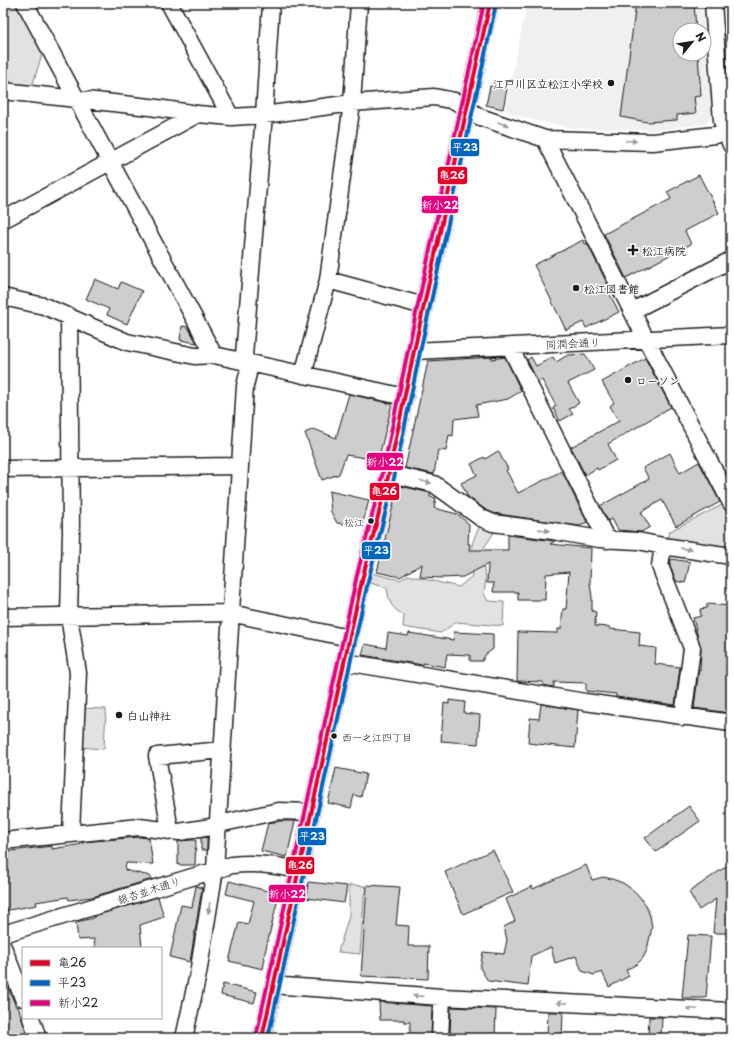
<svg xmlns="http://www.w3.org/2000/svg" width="734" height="1041" font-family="'Playpen Sans','Klee One',sans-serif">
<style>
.built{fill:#f0f0f0;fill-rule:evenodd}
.green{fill:#e2e2e2;stroke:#7f7f7f}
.building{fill:#cecece;stroke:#1c1c1c}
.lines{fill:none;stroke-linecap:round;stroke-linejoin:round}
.minor-casing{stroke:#1c1c1c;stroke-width:19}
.minor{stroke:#fff;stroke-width:16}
.bus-1-casing{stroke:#fff;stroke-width:7}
.bus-2-casing{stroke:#fff;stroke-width:7}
.bus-3-casing{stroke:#fff;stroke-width:7}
.bus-1{stroke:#e4002b;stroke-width:4}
.bus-2{stroke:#0065bd;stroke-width:4}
.bus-3{stroke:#e5007d;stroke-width:4}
.oneway{fill:#999}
.poi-dot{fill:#1c1c1c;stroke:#fff;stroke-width:1.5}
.labels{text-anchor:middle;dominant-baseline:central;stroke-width:3;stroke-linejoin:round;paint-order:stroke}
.bus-label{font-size:10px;fill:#1c1c1c;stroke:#fff;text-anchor:end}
.poi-label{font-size:11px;font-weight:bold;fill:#1c1c1c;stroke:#fff;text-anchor:start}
.street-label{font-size:11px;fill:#1c1c1c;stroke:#fff}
.line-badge{stroke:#fff;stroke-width:1.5}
.badge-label{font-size:11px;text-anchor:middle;font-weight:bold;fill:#fff}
</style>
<rect width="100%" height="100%" fill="#fff"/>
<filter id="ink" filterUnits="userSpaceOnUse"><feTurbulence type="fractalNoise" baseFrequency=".025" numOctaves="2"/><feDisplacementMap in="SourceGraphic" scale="8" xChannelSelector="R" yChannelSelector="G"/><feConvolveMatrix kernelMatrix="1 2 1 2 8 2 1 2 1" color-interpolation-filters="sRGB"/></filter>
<g filter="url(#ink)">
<path class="built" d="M527,3H705L713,117L705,124L654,130L572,128L525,118L505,111ZM680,30H704V54H680Z"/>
<path class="green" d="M3,3H18L43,51L31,90L14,88L3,68Z
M728,502L731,507V555L666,545L670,531Z
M483,521L498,527L483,549V566L486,578L484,594L488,601L504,602L503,626L456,622L441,633L403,627L404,615C391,608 389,603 387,588L364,581L367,572L400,580L408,575L459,587L472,576C468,552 471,541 483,521Z
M80,708L106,709L104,749L79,747Z
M349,885L365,886L360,954L338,952L349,916Z"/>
<path class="building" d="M636,3H694L696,30H680V54H698L701,96L694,97L696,113L677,115V120L647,122L621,117Z
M490,86L507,89L503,109L486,105Z
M699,175L719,213L685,231L691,244L626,278L604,234L671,199L667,192Z
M583,240L585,244L587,243L609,287L607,289L619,312L586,328L583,322L566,330L534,265Z
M95,279L118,289L121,282L142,291L127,324L107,315L109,309L86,299Z
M182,326L188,327L197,343L180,340Z
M585,354L594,370L568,383L579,403L569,409L573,414L560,421L553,408L556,406L542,380L538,382L527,360L531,357L536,366L553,357L556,362L568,355Z
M492,357V359L505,357L521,391L508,399L476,405L478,416L454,419L453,436L449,435L446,451L438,450L434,474L405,468L428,361Z
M645,358L671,407L608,444L616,460L598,470L597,468L585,475L571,447L619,421L610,406L614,403L602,382Z
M349,394L392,404L376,469L368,464L366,458L346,455L339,474L322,480L305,433L314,429L336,438Z
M498,451L508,469L506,470L518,493L562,471L587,522L580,526L498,514L497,513L496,514L486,510L468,497L461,483L477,475L471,464L484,457L485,459Z
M670,453L680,473L699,462L720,502L676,526L662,500L641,512L650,527L641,532L618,530L612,519L608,521L600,506L649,479L643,468Z
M731,468V482L725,471Z
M401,486L430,493V497L436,498L434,508L457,514L469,524L468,544H470L469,550H508V535L555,541L550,544L591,548L590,583L592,597V611L596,612L595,626L610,627V629L640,632L639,646L656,648L655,664L680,667L675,705L616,697V694L586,691V683L554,682V687L543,685V682L517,681L518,632L558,633V629H561L563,609H566L569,572L546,574L545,600H518V592H493L494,583H487L488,564L463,577L441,578L420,577L422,564L400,577L377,572L397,489L400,490Z
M329,491L369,500L362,526L337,523L331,512Z
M671,559L690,562L685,583L676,581L670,565Z
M707,604L731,606V695L730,713L694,708L699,669L700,670L701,649L693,618L701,616L700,609L707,608Z
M454,632L493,634V649L485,655L482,661H470V655L447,654L445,667L423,663V665L362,655L365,644L386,648L388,633L408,636L409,633L453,640Z
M449,700L465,702L464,713L480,715L478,744L441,741L444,703L449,704Z
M541,704L578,710L575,748L528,743L530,718L539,719Z
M336,768L366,774L361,797L354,795L351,808L328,803Z
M689,806L700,821L656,852L645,838Z
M280,821H295L287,857L261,851L268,823Z
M139,837L149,838L153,864L126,863L125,870L150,876L152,879L92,897L69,900L68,897L36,902L37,905L3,911V852L52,846V849L83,844L82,842Z
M207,837V850H201V838Z
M192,840H196L195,865H178V841Z
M493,850L513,892L463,914L445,872Z
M731,863V933H713L716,899L699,910L689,892Z
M586,865L592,880L603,877L612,879L623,883L633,890L639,896L646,905L650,916L652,927L647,950L643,958L637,964L626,970L629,976L609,987L602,972L594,975L582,971L576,956L555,963L551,947L531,956L528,986L488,981L480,968L483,952L504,954L507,940L504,927L515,921L506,899L532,886L533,889Z
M229,881L279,894L264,957L265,958L263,969L229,961L239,922L248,924L254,901L226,894Z
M308,882L347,886L344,903L306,898Z
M367,885L400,887L396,925L409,926L408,946H429L428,979L361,976Z
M196,886L202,888L190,962L170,957L181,905L192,907Z
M158,897L164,917L140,925L142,948H95L94,939L78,940L76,922L94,918V916Z
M688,935L711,936L706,998H682Z
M3,974L16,1007L18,1006L28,1038H3Z
M223,984L257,992L254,1003L221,995Z
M379,1002L432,1006L431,1038H410V1022H404V1020H380Z
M451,1007L496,1009L495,1038H450Z
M548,1012H563L562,1038H547Z
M649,1017H662L661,1038H648Z"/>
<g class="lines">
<defs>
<path id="minor" d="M25,3L214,355
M169,3L231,117
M713,3L722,121L731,145
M3,91L150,107L198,114L231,117L264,115L352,103L434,97L455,101L480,117L545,139L653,142L715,135L731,131
M545,139L646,339L731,503
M3,220L198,114
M328,280L424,306
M3,297L44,306L127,342L195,356L214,355L405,397
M632,311L731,260
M69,316L71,531L69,616L78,673L71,833
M510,347L607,540
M414,351L731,335
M303,375L328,280L352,103L359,3
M3,469L240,466
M388,477L395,475L434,484L481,518L493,523L553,531L599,539L638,541L663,546L731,556
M663,546L660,566L692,648L683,717
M3,617L230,613L349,638
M345,662L585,702L731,723
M170,830L157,756L223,750
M3,841L139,827L179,832L211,827L219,824L279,811L311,812
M3,934L232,865C255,862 276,865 298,870
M3,947L23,998
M274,984L284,986L442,997L731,1011
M31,1018L38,1038
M184,1038L198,974L215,869L245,386L249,369L244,355L264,115L271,3
M262,1038L363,576L388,477L414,351L490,3
M440,1038L442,997"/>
</defs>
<use href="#minor" class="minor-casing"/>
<use href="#minor" class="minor"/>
<defs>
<path id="bus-1" d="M262,1038L363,576L388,477L414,351L490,3"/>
<path id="bus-2" d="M268,1038L369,577L394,478L420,352L496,4"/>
<path id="bus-3" d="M256,1037L357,575L382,476L408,350L484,3"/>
</defs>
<use href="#bus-1" class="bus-1-casing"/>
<use href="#bus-2" class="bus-2-casing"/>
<use href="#bus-3" class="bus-3-casing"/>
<use href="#bus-1" class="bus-1"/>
<use href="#bus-2" class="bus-2"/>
<use href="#bus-3" class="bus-3"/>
</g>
<defs><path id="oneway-solid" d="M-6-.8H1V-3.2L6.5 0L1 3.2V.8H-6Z"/></defs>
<g class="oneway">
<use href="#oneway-solid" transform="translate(503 124) rotate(19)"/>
<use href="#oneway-solid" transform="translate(631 141) rotate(2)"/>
<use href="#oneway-solid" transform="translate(426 482) rotate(14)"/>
<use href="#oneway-solid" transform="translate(544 530) rotate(8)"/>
<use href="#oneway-solid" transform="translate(686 549) rotate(8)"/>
<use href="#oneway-solid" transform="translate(209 908) rotate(99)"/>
<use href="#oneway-solid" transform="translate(418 996) rotate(-176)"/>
<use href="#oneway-solid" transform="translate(562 1003) rotate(-177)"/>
<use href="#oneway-solid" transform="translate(692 1009) rotate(-177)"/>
</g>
</g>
<g class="poi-dot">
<circle cx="611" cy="83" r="4"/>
<path d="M631 244h4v4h4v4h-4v4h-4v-4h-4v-4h4z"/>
<circle cx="576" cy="288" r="4"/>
<circle cx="628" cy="380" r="4"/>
<circle cx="371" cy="521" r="3.5"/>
<circle cx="119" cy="715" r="4"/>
<circle cx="334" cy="736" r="3.5"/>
</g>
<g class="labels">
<g class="bus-label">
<text x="364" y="521">松江</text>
<text x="342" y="736" text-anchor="start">西一之江四丁目</text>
</g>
<g class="poi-label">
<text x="603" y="83" text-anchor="end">江戸川区立松江小学校</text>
<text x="642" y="250">松江病院</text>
<text x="584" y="288">松江図書館</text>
<text x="636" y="380">ローソン</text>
<text x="127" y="715">白山神社</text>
</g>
<g class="street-label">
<text transform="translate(573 343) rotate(-3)">同潤会通り</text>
<text transform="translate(149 890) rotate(-18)">銀杏並木通り</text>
</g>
</g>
<g class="line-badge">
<rect x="450" y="138" width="30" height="19" rx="4" fill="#0065bd"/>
<rect x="437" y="166" width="31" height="19" rx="4" fill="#e4002b"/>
<rect x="421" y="195" width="38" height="19" rx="4" fill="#e5007d"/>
<rect x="366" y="452" width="38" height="19" rx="4" fill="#e5007d"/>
<rect x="369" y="482" width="31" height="19" rx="4" fill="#e4002b"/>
<rect x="361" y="541" width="30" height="19" rx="4" fill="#0065bd"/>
<rect x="297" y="827" width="30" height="19" rx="4" fill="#0065bd"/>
<rect x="285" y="856" width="30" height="19" rx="4" fill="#e4002b"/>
<rect x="268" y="884" width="38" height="19" rx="4" fill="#e5007d"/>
</g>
<g class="badge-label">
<text x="465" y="151">平23</text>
<text x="452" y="179">亀26</text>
<text x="440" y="209">新小22</text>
<text x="385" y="466">新小22</text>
<text x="384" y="495">亀26</text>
<text x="376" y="554">平23</text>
<text x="312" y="840">平23</text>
<text x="300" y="869">亀26</text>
<text x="287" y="898">新小22</text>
</g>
<rect width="734" height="1041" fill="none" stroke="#fff" stroke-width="16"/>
<rect x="8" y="8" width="718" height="1025" fill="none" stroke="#1c1c1c" stroke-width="1.5" filter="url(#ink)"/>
<rect x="22" y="947" width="140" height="72" fill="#ffffff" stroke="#a4a4a4"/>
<rect x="30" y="960" width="20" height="6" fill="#e4002b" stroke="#a4a4a4"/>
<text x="58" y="967" font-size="12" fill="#1c1c1c">亀26</text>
<rect x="30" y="980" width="20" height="6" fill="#0065bd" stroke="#a4a4a4"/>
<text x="58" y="987" font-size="12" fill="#1c1c1c">平23</text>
<rect x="30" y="1000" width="20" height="6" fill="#e5007d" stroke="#a4a4a4"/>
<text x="58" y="1007" font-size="12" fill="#1c1c1c">新小22</text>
<g transform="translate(692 42) rotate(60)"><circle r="19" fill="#ffffff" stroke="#a4a4a4"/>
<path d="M0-3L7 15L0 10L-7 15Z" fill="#1c1c1c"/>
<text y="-6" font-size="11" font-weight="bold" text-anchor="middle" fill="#1c1c1c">N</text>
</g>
</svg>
